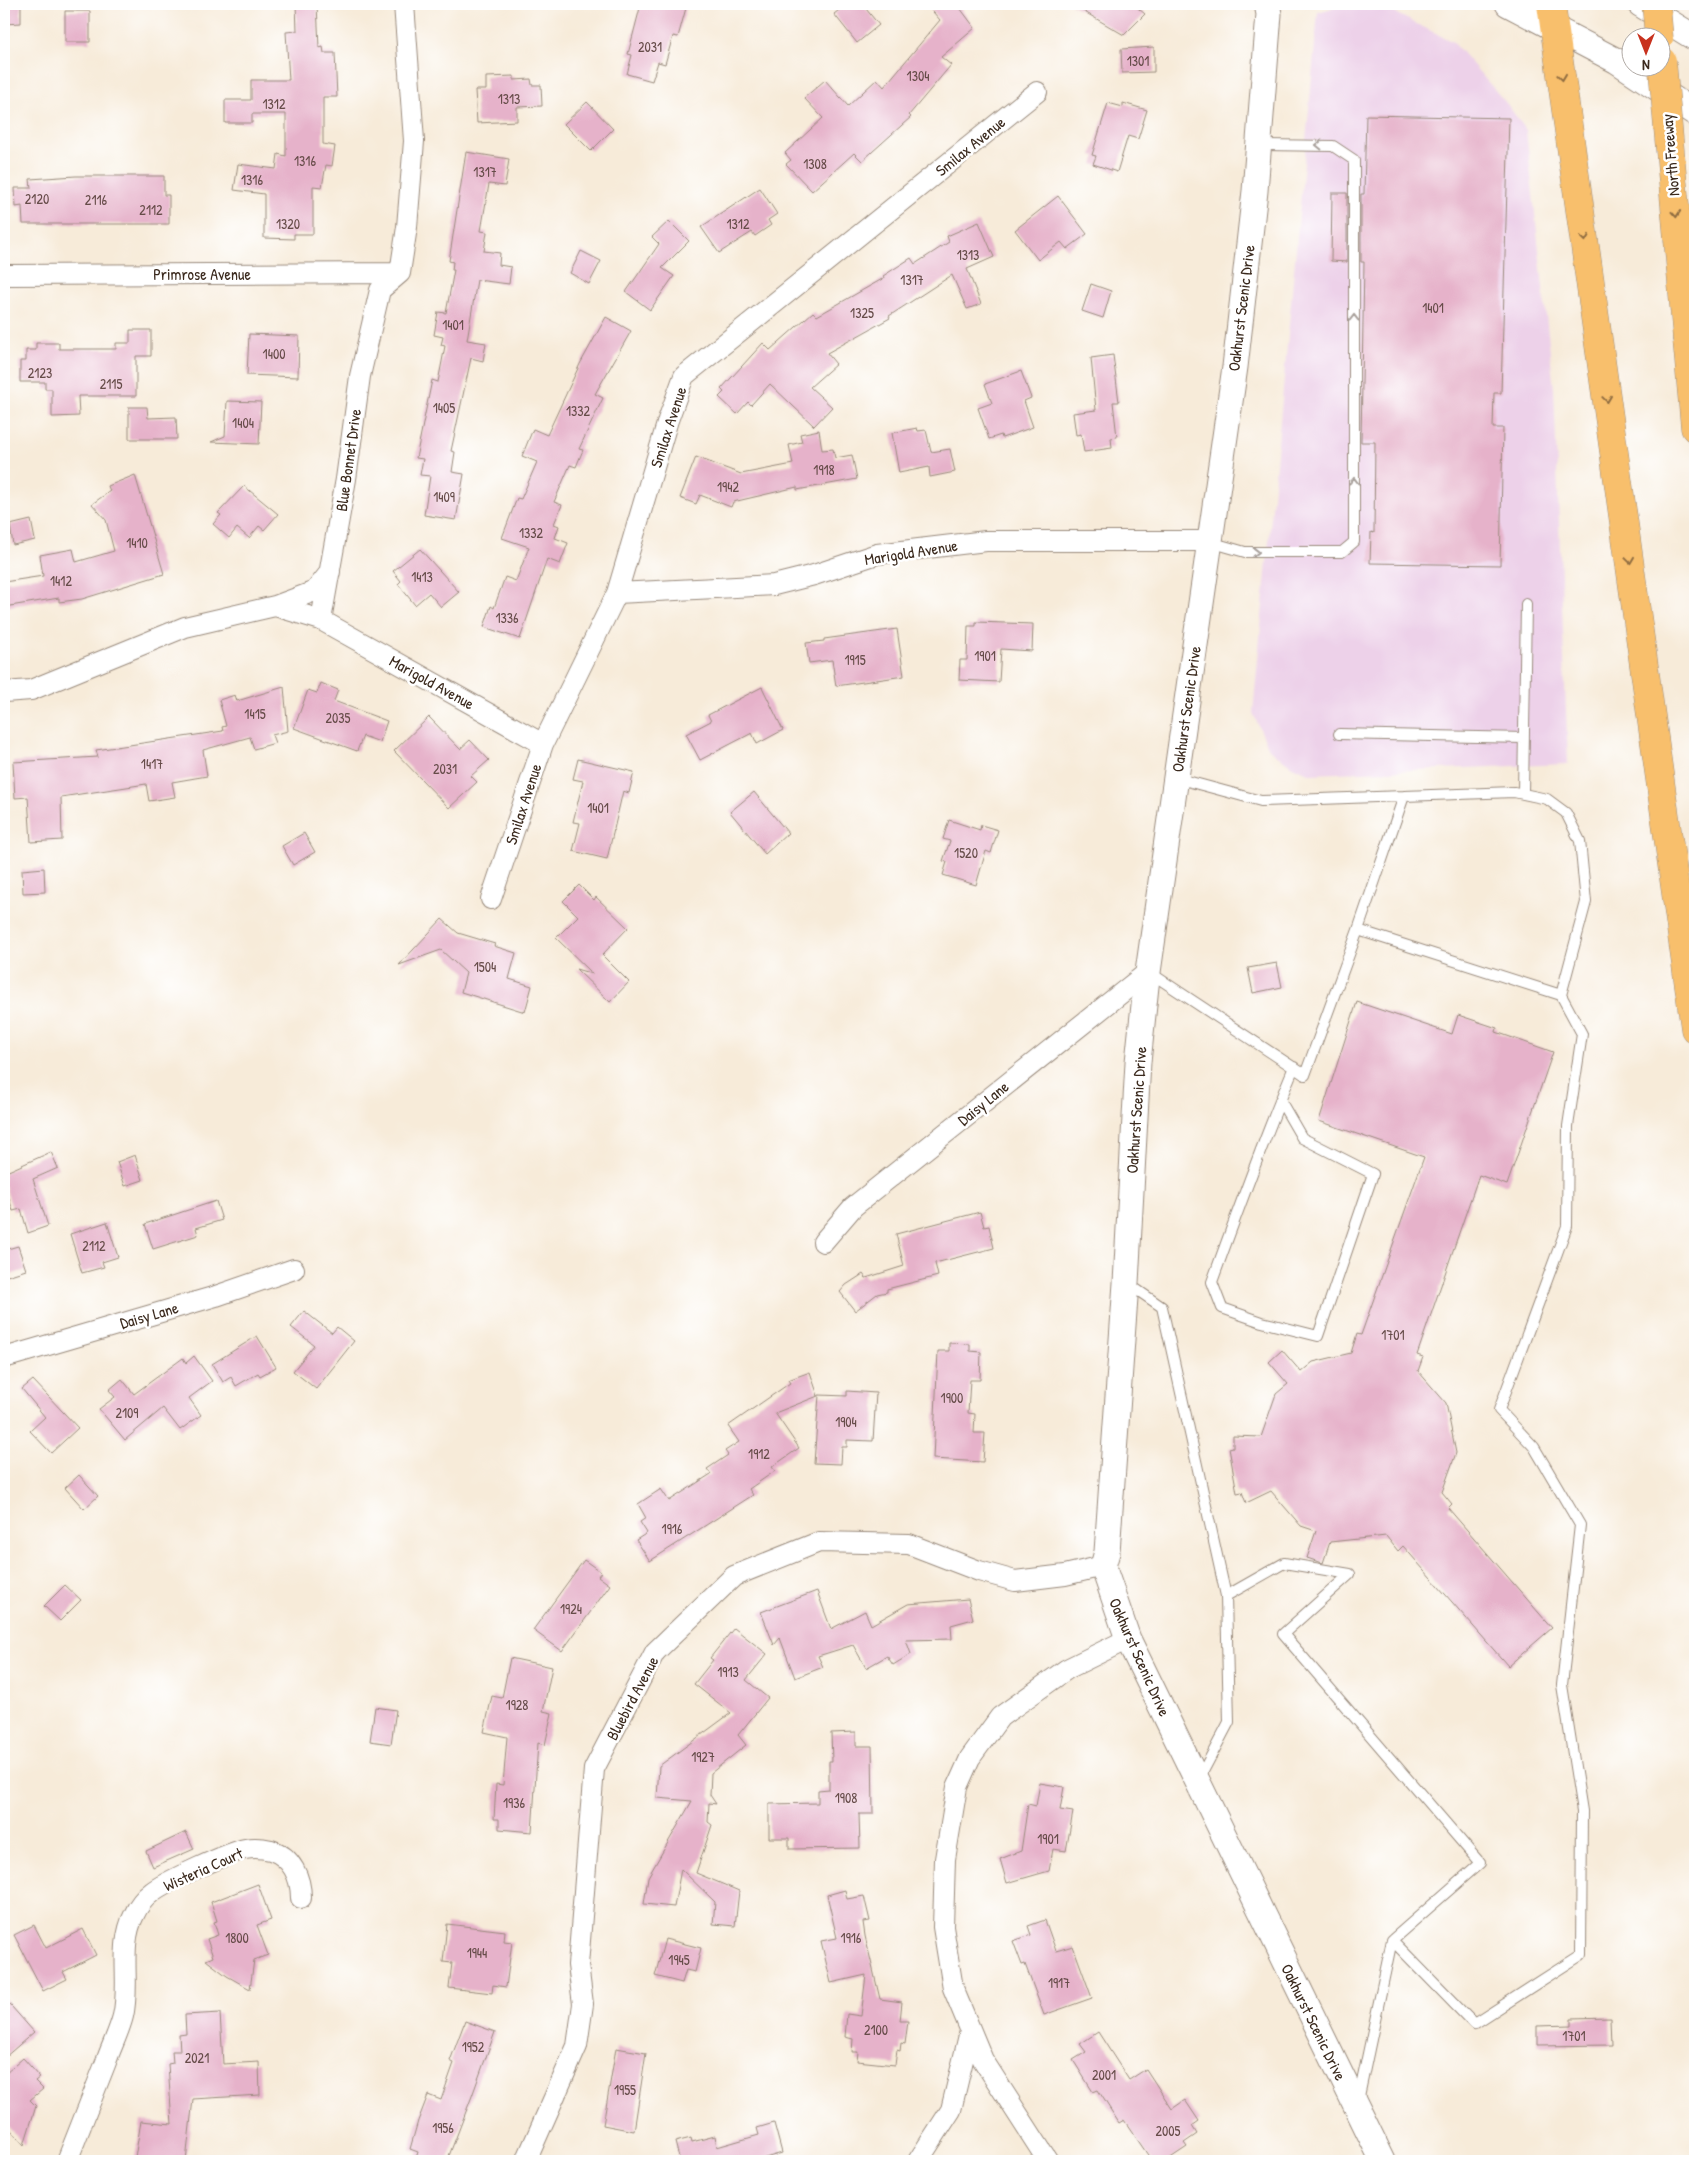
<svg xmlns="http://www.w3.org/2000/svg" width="1699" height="2165" font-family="'Patrick Hand',sans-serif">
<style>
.built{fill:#edd1e9}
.building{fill:#e6b2ca}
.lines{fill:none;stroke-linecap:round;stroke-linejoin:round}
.service-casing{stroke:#998a7c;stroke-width:12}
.minor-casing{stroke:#998a7c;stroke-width:22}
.tertiary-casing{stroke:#998a7c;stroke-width:27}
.motorway-casing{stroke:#998a7c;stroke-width:29}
.service{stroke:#fff;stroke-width:10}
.minor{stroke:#fff;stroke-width:20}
.tertiary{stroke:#fff;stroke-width:25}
.motorway{stroke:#f8bf6c;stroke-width:28}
.motorway-bridge-casing{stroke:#998a7c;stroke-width:29;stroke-linecap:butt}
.motorway-bridge{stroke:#f8bf6c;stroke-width:28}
.oneway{stroke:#906d41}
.oneway2{stroke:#a79f9a}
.labels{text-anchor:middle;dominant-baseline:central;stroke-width:5;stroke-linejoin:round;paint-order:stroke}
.number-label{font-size:14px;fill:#664c49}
.street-label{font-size:16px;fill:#3b2a1e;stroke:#fff}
</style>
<rect width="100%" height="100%" fill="#fff"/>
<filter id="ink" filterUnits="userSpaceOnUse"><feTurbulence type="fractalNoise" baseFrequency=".02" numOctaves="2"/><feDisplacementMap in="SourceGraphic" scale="10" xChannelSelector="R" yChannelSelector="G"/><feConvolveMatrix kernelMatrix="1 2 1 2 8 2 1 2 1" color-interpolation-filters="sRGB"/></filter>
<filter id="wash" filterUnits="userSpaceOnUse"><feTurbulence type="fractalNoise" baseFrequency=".0096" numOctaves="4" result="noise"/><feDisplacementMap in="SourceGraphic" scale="20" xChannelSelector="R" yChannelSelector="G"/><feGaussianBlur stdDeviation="1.12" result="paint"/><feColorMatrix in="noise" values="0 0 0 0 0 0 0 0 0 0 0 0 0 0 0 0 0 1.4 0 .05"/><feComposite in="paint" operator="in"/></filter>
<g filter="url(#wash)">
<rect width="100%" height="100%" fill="#f7ebd9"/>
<path class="built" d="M1348,4H1377L1453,42L1507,104L1526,130L1554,389L1568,764L1311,774L1292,766L1269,749L1253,713L1318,12Z"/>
<g id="blocks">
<path class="building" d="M4,4H21V23L4,24Z
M296,4H317L319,48L323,47L324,53H335L337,97H323V144L335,146L332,166L326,165L322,187L313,186V234H294V239L264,238V194L234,190L238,164L276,169L278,154L286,156V114H252V123H225V100H251V80H289L286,32L297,31Z
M641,4H669L686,8L678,37L673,36L665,64L658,62L652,81L627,74L632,55L628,54Z
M847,4H862L879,25L857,43L834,14Z
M926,4H957L975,28L941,57L951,65L909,115L911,117L862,161L854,153L812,191L786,164L791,160L785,153L823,118L804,98L825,80L848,106L877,79L884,87L940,20Z
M1071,4H1133L1145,14L1124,35Z
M65,11H90V42H65Z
M1154,47V72L1122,73L1121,49Z
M514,76V80L531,79L532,85H541L542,106L517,107V121L477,123L475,90H486V77Z
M587,102L613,129L591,151L564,124Z
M1108,103L1123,107V103L1147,110L1138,139L1128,136L1117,172L1093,164L1096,156L1092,155Z
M1366,115L1509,118L1501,393H1494L1493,428H1503L1500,565L1370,563L1371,532L1374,533L1375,442H1361L1364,262H1361V194H1364Z
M466,152L509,159L505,186L489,184L481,231L487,232L484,251L500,253L499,265L511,267L509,284L477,280L467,340L486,343L483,361L471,358L451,451L455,452L452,472L464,474L456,520L424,515L430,476L420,475L423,459L416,458L432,380L438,382L445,346L441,345L443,337L434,335L438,312L446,313L454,270H452L453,262L449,261Z
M76,176H164V195H169V224H23L22,206L16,207L15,188H31L30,179Z
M760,188L777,214L768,220L771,225L755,236L752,232L719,253L701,227Z
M1332,193H1347V262L1331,261Z
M1058,196L1087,234L1067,249L1061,242L1038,260L1015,230Z
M669,221L689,241L662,268L674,276L650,310L626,292L659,244L652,237Z
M979,222L994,257L967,269L981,304L967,309L952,275L889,316L890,318L827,353L836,364L810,387L832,407L814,426L770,384L751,405L748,402L737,414L719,397L724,392L721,389L763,343L770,350L813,312L817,316L884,278L883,276L911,258L915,264L949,242L947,236Z
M581,251L601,261L589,284L570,273Z
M1091,284L1111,291L1103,318L1082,311Z
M606,317L631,331L595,394L603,398L579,449L583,450L576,467L570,465L554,502L562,505L554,524L559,526L555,538L568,543L560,564L547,559L520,639L484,627L491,606L494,608L505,577L516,581L529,547L502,538L517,498L521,499L537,462L522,456L533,429L547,435L580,364Z
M130,330H151V356H136V396H78L79,416L52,417V389H45V382H20V361H26V350H36V343H59V349H116V343H130Z
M249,334L299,336L298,377L247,375Z
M1113,355L1119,402H1113L1117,437L1111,438L1112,448L1084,452L1081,434L1076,435L1073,413L1096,410L1091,358Z
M1021,371L1031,398L1024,401L1033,427L1002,438L1001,435L989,439L978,408L992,403L985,384Z
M227,401L261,402L259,444L211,442L225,436Z
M129,407H147L148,418L176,417L177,439H129Z
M917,428L918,431L926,430L931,452L950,449L955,472L930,477L929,467L899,473L892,433Z
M819,430L822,450L833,449L835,458L852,455L857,479L797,490V487L733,502L731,507L700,495L696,504L680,498L696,457L741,474L793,464L789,445L802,442L800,434Z
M135,475L164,574L82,599L59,602V598L4,607V582L43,576L40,555L73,549L76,562L114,551L106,520L92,504L110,491L108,486Z
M244,486L278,514L264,530L259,526L249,538L237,528L229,538L213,524L221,515L218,513Z
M31,520L35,540L13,545L10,525Z
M420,549L459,592L441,607L429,593L415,605L398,584L401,581L393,571Z
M976,622L1033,624L1032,651L1001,649L999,682L959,680L960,660H967L968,626H976Z
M897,629L904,676L836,686L832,660L809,663L806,643L824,641V639Z
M321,683L338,690L334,701L387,721L380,742L363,736L357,751L294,728L308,690L317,693Z
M284,687L288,731L272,735L275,743L254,749L250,737L203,750L207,776L172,782L175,797L149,801L146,784L61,797L62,840L31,842L28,797L15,798L13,762L98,757L96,750L223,731L222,727L226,726L219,700L235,695L237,701Z
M762,687L783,730L757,744L752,733L700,760L686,734L711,721L708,715Z
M429,717L460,749L470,740L489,760L471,776L477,782L449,808L394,751Z
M578,759L634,772L629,793L623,791L607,859L573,851L580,823L573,822L583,781L573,779Z
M754,792L788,833L765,854L730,812Z
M949,820L980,830L981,825L998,830L991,853L986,851L976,885L943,875L947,862L943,861L950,841L943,839Z
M304,833L315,852L293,865L282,846Z
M44,868L45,892L23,893L22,870Z
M579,885L594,900L596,897L628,928L602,955L629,982L610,1002L576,969L593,974L556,938L578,916L563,901Z
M442,919L458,933L495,944L494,946L516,953L509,979L532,986L525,1012L461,992L466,973L441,950L399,965Z
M1277,963L1282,987L1253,993L1248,968Z
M1357,1002L1452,1034L1458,1015L1497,1028L1496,1032L1553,1052L1507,1185L1479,1175L1417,1355L1423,1357L1418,1371L1446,1403L1456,1453L1442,1492L1452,1504L1448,1508L1552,1628L1508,1666L1403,1546L1398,1551L1386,1536L1330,1542L1323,1563L1316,1561L1307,1558L1316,1531L1301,1526L1271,1491L1246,1503L1242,1492L1237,1493L1229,1448L1233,1447V1436L1261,1437L1276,1394L1288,1384L1269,1362L1282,1350L1301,1372L1313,1362L1351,1353L1357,1334L1361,1335L1424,1157L1319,1121Z
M51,1152L58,1168L33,1179L48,1226L28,1233L21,1209L13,1211L4,1183V1173Z
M135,1155L143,1180L125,1186L117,1162Z
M216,1201L222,1220L196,1228L198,1235L153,1249L145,1224Z
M980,1212L984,1227L989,1226L994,1248L935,1263L938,1276L887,1289V1292L877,1294L855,1311L840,1292L846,1285L863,1274L866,1278L904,1266L896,1234Z
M107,1222L118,1257L102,1262L104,1267L82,1273L70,1234Z
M18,1246L26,1270L4,1277V1250Z
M304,1311L332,1333L337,1327L354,1341L316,1389L293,1371L314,1345L291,1327Z
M257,1336L276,1367L260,1376L258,1373L236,1386L231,1377L223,1382L212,1364Z
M949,1343L970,1344V1351L981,1352L980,1380H970L968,1413L975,1414L974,1433H985L983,1462L933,1459L938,1351H949Z
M194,1356L212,1381L189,1398L201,1415L180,1430L163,1408L125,1440L99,1409L115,1397L109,1390L122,1379L134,1394L183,1358L186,1363Z
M810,1372L818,1396L775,1413L799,1448L772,1467L775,1471L749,1489L753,1495L650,1561L636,1540L647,1533L640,1522L646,1518L638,1504L661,1489L669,1501L711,1474L707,1469L728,1455L725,1451L739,1442L728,1426L790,1383L788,1380Z
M33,1380L78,1428L51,1453L30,1431L45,1417L22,1389Z
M847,1391L876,1393L873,1441L847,1440V1447H842L841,1464L814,1463L819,1395L847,1396Z
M79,1475L98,1496L84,1509L65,1488Z
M584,1560L601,1572L598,1576L610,1585L562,1651L533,1630Z
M65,1585L81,1600L60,1621L44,1606Z
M817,1591L831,1629L865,1611L871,1625L908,1604L968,1599L973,1619L951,1625L952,1639L906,1640L911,1654L893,1665L887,1656L866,1668L853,1645L818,1656L823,1667L795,1678L780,1638L774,1645L761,1612Z
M734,1628L767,1654L746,1680L768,1698L738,1735L746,1745L711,1773L710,1795L716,1804L709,1803L708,1822L712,1825L696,1873L739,1891L735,1926L713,1924L715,1902L681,1869L674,1907L644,1904L648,1877L692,1801L657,1798L659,1766L731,1713L694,1684L713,1660L710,1658Z
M510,1658L552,1667L543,1711L552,1713L545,1745L538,1743L532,1832L499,1829V1819H494L496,1784L503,1785L507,1737L484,1732L492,1696L502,1698Z
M375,1707L396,1710L391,1744L370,1741Z
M856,1732V1746H872L873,1814H859L860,1848L789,1849V1838H769V1804L818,1803V1790L829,1789V1761H832L831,1733Z
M1040,1783L1064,1787L1060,1810L1073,1812L1066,1851L1053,1849L1049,1871L1007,1883L1000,1859L1021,1851L1028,1804L1036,1806Z
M186,1832L194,1849L153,1867L146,1851Z
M258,1884L271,1920L257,1925L268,1955L254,1960L250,1989L227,1976L206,1960L213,1957L207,1939L218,1935L214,1922L217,1921L211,1902Z
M845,1890L847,1899L864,1896L870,1921L863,1922L865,1936L880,1999L902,2002L900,2021H908L905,2044L901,2043L900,2051L897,2050L895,2065L857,2061L858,2052H852L853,2039L845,2037L847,2014L861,2016L866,1975L831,1983L821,1941L837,1938L827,1895Z
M1045,1920L1056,1951L1073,1946L1092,1998L1044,2015L1025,1964L1022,1965L1013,1941L1031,1935L1028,1926Z
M447,1924L505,1931L504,1941L512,1942L506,1987L493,1985L492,1993L449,1988L452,1963L443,1962Z
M34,1925L46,1948L83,1929L96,1955L63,1972L67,1979L43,1991L14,1935Z
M665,1939L701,1948L695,1972L686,1970L682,1983L655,1976Z
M4,1998L34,2032L4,2058Z
M220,2013L223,2064L259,2062L260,2095L193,2099L186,2161H140V2158H135L141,2121L172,2124L168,2064L173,2063L172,2051H180L179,2035L186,2034L185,2015Z
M1610,2017L1611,2045L1537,2046V2026L1571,2025V2018Z
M465,2021L495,2032L472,2096L447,2161H415L418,2152L410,2149L418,2121L428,2095L441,2100L454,2063L450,2061Z
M1098,2032L1129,2080L1146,2069L1172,2109L1185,2100L1199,2121L1192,2126L1197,2134L1184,2143L1187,2147L1166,2161H1152L1124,2120L1119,2123L1098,2090L1093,2092L1073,2060L1086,2052L1080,2044Z
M616,2048L646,2053L634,2131L603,2125Z
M23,2058L40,2077L35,2081L43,2089L30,2100L36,2106L24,2145L4,2122V2075Z
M774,2123L782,2153L755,2161H680L675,2142L691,2138L692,2142L715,2136L717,2147L759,2135L757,2128Z"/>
</g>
</g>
<g filter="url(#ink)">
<use href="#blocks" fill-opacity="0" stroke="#998a7c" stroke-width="1"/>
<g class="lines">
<defs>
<path id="service" d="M1210,542L1245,552H1342L1354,542V160L1333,146L1259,145
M1339,734L1524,738
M1523,794L1526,604
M1358,930L1561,995
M1149,972L1305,1075L1358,930L1404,796L1261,801L1176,778
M1280,1100L1302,1138L1373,1174L1318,1336L1262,1322L1222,1308L1212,1282C1238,1210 1264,1138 1294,1067
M1127,1283L1162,1307L1226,1596
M1199,1779L1229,1722L1226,1596L1284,1563L1350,1574L1283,1634L1480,1863L1392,1940L1358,2101
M1392,1940L1474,2024L1581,1955L1582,1811L1562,1685L1580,1525L1534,1447L1499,1410L1567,1226L1568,1126L1582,1034L1561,995L1586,902L1580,841L1566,813L1547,799L1514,792L1404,796"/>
<path id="minor" d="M4,275L400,273
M617,593L774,585L814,575L877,554L986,541H1209
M275,606L315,591L330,572
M321,620L543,744
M4,692L31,690L185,627L275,606L321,620L346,479L360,376L380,290L400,273L407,227L414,141L404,4
M491,899L543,744L617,593L668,420L684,376L1037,92
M823,1242L853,1207L1149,971
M4,1358L216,1296L294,1269
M67,2161C80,2128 93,2095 106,2062C111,2047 119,2032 123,2016C131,1984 118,1946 134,1915C138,1906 144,1898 152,1892C164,1882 230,1852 245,1849C254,1847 263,1848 271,1850C292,1857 301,1878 301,1898
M526,2161L577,2046L583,2004L578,1965L594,1769L655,1652L734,1576L819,1542L909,1544L979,1571L1015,1581L1065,1575L1103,1566
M918,2161L951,2110L970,2031
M1048,2161L983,2060L953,1988L943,1927L945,1859L957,1787L970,1758L1000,1717L1067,1669L1128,1639"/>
<path id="tertiary" d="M1267,4L1269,14L1255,191L1235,367L1146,986L1138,1062L1126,1283L1107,1552L1103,1566L1128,1639L1383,2161
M1508,4L1617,61L1695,113
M1640,4L1695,38"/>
<path id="motorway" d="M1551,4L1695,1029
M1687,340L1695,428"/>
</defs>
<use href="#service" class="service-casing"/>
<use href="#minor" class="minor-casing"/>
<use href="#tertiary" class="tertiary-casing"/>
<use href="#motorway" class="motorway-casing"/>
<use href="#service" class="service"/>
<use href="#minor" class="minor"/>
<use href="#tertiary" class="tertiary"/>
<use href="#motorway" class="motorway"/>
<defs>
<path id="motorway-bridge" d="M1656,4L1659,38
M1662,61L1687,340"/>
</defs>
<use href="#motorway-bridge" class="motorway-bridge-casing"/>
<use href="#motorway-bridge" class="motorway-bridge"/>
</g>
<defs><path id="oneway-chevron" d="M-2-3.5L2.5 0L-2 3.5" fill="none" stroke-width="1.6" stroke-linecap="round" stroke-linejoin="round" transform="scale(1.25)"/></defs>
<g class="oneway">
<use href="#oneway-chevron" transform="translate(1562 77) rotate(82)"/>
<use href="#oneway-chevron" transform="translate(1676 214) rotate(85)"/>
<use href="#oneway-chevron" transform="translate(1585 238) rotate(82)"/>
<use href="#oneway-chevron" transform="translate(1607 399) rotate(82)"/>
<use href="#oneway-chevron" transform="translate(1630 560) rotate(82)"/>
</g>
<g class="oneway2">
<use href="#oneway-chevron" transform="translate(1319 145) rotate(-179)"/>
<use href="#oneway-chevron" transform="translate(1354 318) rotate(-90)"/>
<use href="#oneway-chevron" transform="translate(1354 481) rotate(-90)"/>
<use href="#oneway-chevron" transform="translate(1256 552)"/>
</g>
</g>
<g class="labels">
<g class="number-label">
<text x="650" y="46">2031</text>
<text x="1138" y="60">1301</text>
<text x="918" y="75">1304</text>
<text x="509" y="98">1313</text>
<text x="274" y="103">1312</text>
<text x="305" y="160">1316</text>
<text x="815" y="163">1308</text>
<text x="485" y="171">1317</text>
<text x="252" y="179">1316</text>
<text x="37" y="198">2120</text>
<text x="96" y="199">2116</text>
<text x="151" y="209">2112</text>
<text x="288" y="223">1320</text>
<text x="738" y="223">1312</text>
<text x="968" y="254">1313</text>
<text x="912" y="279">1317</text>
<text x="1433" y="307">1401</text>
<text x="862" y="312">1325</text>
<text x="453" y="324">1401</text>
<text x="274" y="353">1400</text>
<text x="40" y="372">2123</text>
<text x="111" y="383">2115</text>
<text x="444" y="407">1405</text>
<text x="578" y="410">1332</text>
<text x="243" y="422">1404</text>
<text x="824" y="469">1918</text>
<text x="728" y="486">1942</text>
<text x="444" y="496">1409</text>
<text x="531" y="532">1332</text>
<text x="137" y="542">1410</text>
<text x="422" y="576">1413</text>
<text x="61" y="580">1412</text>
<text x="507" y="617">1336</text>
<text x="985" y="655">1901</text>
<text x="855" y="659">1915</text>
<text x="255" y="713">1415</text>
<text x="338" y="717">2035</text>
<text x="152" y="763">1417</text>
<text x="445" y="768">2031</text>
<text x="598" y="807">1401</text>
<text x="966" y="852">1520</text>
<text x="485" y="966">1504</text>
<text x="94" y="1245">2112</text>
<text x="1393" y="1334">1701</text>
<text x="952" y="1397">1900</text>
<text x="127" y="1412">2109</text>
<text x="846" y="1421">1904</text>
<text x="759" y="1453">1912</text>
<text x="672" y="1528">1916</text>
<text x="571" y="1608">1924</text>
<text x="728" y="1671">1913</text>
<text x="517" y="1704">1928</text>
<text x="703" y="1756">1927</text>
<text x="846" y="1797">1908</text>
<text x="514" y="1802">1936</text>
<text x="1048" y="1838">1901</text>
<text x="237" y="1937">1800</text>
<text x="851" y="1937">1916</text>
<text x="477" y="1952">1944</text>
<text x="679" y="1959">1945</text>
<text x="1059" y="1982">1917</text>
<text x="876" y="2029">2100</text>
<text x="1574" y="2035">1701</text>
<text x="473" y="2046">1952</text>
<text x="197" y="2057">2021</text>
<text x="1104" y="2074">2001</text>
<text x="625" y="2089">1955</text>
<text x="443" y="2127">1956</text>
<text x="1168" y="2130">2005</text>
</g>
<g class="street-label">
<text transform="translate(970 146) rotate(-39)">Smilax Avenue</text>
<text transform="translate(1670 155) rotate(-95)">North Freeway</text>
<text x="202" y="274">Primrose Avenue</text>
<text transform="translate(1241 308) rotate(-83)">Oakhurst Scenic Drive</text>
<text transform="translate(668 427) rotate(-72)">Smilax Avenue</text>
<text transform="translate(348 460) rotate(-82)">Blue Bonnet Drive</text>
<text transform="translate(911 552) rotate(-9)">Marigold Avenue</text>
<text transform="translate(432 682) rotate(29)">Marigold Avenue</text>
<text transform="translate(1186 709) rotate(-82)">Oakhurst Scenic Drive</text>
<text transform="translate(523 804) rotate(-72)">Smilax Avenue</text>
<text transform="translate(983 1103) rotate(-39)">Daisy Lane</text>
<text transform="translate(1136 1110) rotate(-86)">Oakhurst Scenic Drive</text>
<text transform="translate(149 1315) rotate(-16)">Daisy Lane</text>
<text transform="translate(1140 1657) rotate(66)">Oakhurst Scenic Drive</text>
<text transform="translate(632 1698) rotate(-62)">Bluebird Avenue</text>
<text transform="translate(203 1869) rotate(-24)">Wisteria Court</text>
<text transform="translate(1314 2022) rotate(64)">Oakhurst Scenic Drive</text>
</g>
</g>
<rect width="1699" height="2165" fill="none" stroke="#fff" stroke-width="20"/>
<g transform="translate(1646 52) rotate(180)"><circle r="24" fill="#ffffff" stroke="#b1aaa5"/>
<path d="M0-4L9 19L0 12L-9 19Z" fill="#c8321e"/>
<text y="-8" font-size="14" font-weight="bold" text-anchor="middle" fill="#3b2a1e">N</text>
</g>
</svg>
